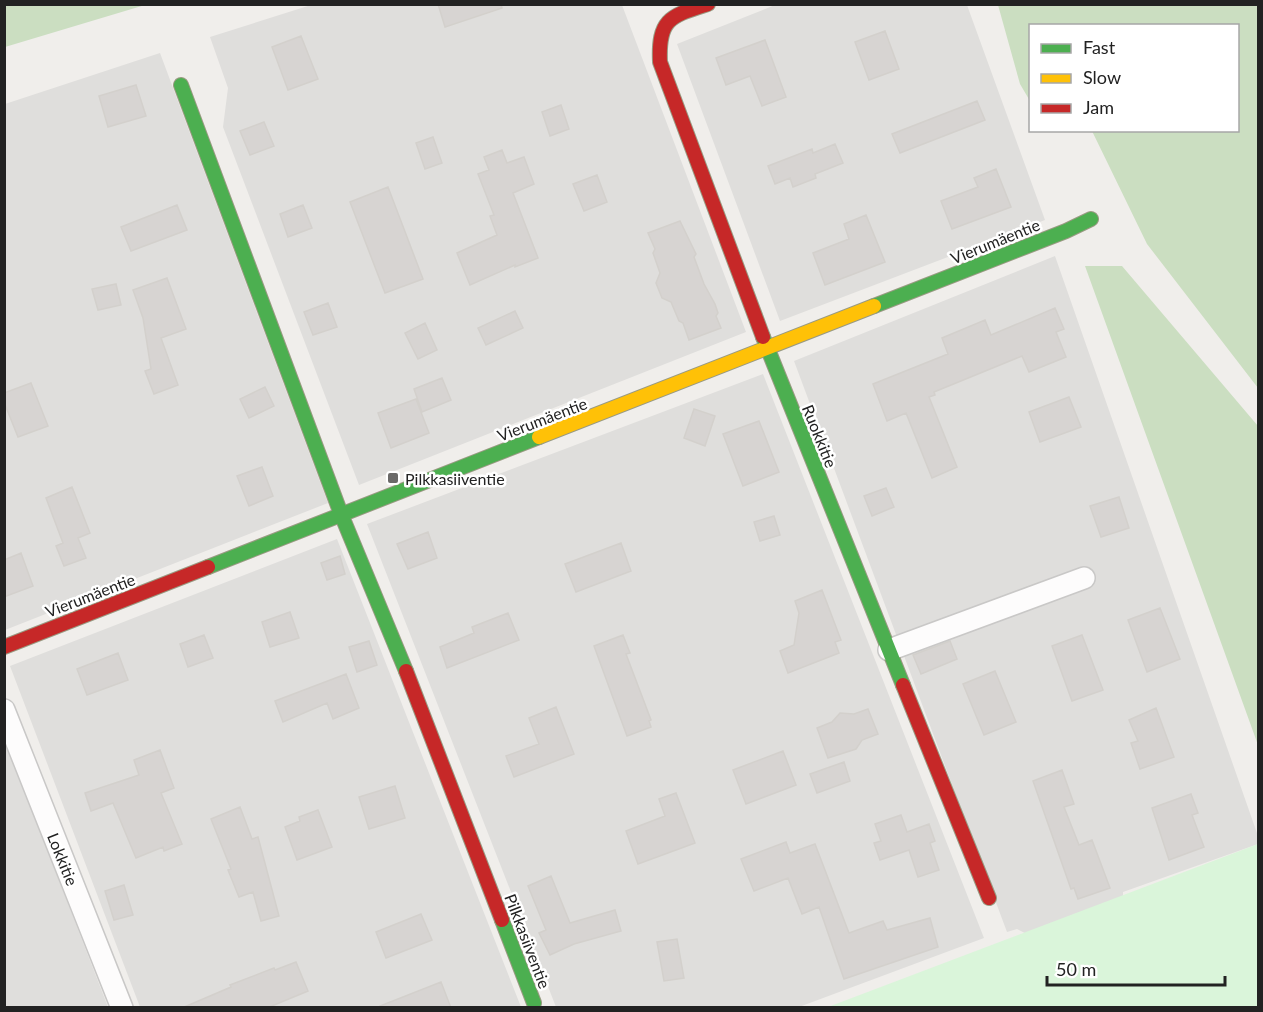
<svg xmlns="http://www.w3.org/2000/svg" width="1263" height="1012" font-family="Lato,sans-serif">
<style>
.residential{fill:#dfdedc}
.forest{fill:#cbdec1}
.park{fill:#daf5da}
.building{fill:#d7d4d2;stroke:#d3d0cc;stroke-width:1.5}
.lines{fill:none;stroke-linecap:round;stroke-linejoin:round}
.street-casing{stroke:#c9c8c7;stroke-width:24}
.fast-casing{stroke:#999a82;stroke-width:16}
.slow-casing{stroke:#999a82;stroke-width:16}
.jam-casing{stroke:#999a82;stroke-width:16}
.street{stroke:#fdfcfc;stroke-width:21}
.fast{stroke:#4caf50;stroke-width:14}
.slow{stroke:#ffc107;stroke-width:14}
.jam{stroke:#c62828;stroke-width:14}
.poi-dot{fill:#6a6968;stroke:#fff;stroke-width:2}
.labels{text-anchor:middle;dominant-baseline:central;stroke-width:5;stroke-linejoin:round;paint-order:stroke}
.street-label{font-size:16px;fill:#222;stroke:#fff}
.poi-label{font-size:16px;fill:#222;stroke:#fff;text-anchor:start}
</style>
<rect width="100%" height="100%" fill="#f0eeeb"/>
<path class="residential" d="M311,5H622L746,332L359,485L223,127L228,88L210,37Z
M775,5H967L1045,220L780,321L677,44Z
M160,53L328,503L5,630V104Z
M1055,256L1258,836V844L1123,892V917L1052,947L1017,929L1007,932L794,361Z
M763,374L984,938L799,1007H556L367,524Z
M337,539L521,1007H140L10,666Z
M4,741H5L108,1007H5Z"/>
<path class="forest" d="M5,4H145V5L5,47Z
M998,5H1258V388L1147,244L1092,131L1238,130V26H1030V101L1020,84Z
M1085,266H1122L1258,426V745Z"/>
<path class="park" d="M1258,844V1007H828Z"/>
<path class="building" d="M438,4H501L502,8L445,27Z
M885,31L899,69L869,80L855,42Z
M301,36L318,79L288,90L272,47Z
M765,40L786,97L762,106L750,76L726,85L716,58Z
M136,85L146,116L108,127L99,96Z
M977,101L985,120L900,153L892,134Z
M561,105L569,129L550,136L542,112Z
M264,122L274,146L250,155L240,131Z
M433,137L442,163L425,169L416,143Z
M835,144L843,163L815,174L816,178L793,187L790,178L775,184L768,166L812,149L813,153Z
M502,150L507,163L524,157L534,184L513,193L538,258L515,267V265L470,285L457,253L497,235L490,216L494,215L478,174L489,170L484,157Z
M996,169L1011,207L952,229L941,201L978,187L974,178Z
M597,175L607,202L584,211L573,184Z
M388,187L423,279L385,293L350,202Z
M177,205L187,230L131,251L121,227Z
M303,205L312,228L288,237L280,214Z
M866,215L885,262L825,285L813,253L849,239L844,224Z
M680,221L696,254L694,257L704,284L715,304L718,313L716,316L721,328L689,340L683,323L679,321L671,302L662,298L656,283L660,273L653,253L655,249L648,233Z
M167,278L186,329L161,338L178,385L154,394L145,371L151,369L143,318L133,290Z
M116,284L121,305L98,310L92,289Z
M328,303L337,327L313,335L304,312Z
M1055,308L1064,329L1056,332L1066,357L1029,372L1022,356L934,392L935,395L929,397L957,467L932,478L906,413L887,421L873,384L948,354L942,338L985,320L991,335Z
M515,311L523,328L486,345L478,328Z
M425,323L437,350L418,359L405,333Z
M442,378L451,400L422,412L414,389Z
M31,383L48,426L18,437L4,402V393Z
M265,387L274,406L249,418L240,399Z
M1069,397L1081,427L1040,442L1029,412Z
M416,399L429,433L391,448L378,413Z
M694,409L715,416L705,446L684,438Z
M759,421L779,472L743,486L723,434Z
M262,467L273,496L249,506L237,476Z
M72,487L90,533L78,538L86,558L64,566L56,546L63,543L46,498Z
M886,488L894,507L872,516L864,496Z
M1119,497L1129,528L1101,537L1090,506Z
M774,516L780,535L760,541L754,522Z
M428,532L437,558L408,569L397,544Z
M621,543L631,571L576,592L565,564Z
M21,553L33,586L4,597V560Z
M340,556L345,574L327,580L321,563Z
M822,590L841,640L835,642L839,653L788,673L780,651L794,645L799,613L795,601Z
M1160,608L1180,659L1147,672L1128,620Z
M290,612L299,638L270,647L262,622Z
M508,613L519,640L447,668L440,647L474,633L472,627Z
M204,635L213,658L188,667L180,644Z
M623,635L630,653L626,654L651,720L649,721L651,727L627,736L594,646Z
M1082,635L1103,690L1072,701L1052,646Z
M369,641L377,665L357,672L349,647Z
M950,641L957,659L921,674L913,655Z
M118,653L128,680L87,695L77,669Z
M995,671L1016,722L984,735L963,684Z
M346,674L359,708L333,719L327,703L283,722L275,701Z
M556,707L574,754L514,777L506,756L539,744L529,718Z
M1156,708L1174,757L1140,769L1131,743L1138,741L1129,720Z
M868,709L878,734L862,740L856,749L828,758L817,728L832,722L840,713L854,714Z
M160,750L174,788L161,793L182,844L164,851L163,847L136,858L113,803L91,811L85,793L139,775L134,760Z
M783,751L796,785L746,804L733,770Z
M844,762L850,781L817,793L810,774Z
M1062,770L1074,804L1064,807L1079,845L1092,840L1110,888L1078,899L1074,888L1071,889L1033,781Z
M395,786L405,818L369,829L359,797Z
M676,793L695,843L638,864L626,831L665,816L659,799Z
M1191,794L1198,813L1192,815L1204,847L1169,860L1152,808Z
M240,807L252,839L258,837L279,916L261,921L253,892L239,897L228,870L231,869L211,819Z
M318,810L332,847L297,860L285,827L300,821L299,817Z
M901,815L907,832L929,824L935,841L930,843L939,870L918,877L909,850L880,860L874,843L881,841L875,824Z
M786,842L790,853L815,844L849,933L883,921L887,930L930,918L938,947L844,979L819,907L802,914L788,878L754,891L741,859Z
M551,876L570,923L615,910L621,931L574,944L550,955L539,933L546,930L528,886Z
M124,885L133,915L114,920L105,891Z
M421,914L432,940L386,958L376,932Z
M677,939L684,978L664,981L657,942Z
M296,962L308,991L267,1008H182L231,987L230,985L274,968L275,970Z
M441,982L451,1008H380V1006Z"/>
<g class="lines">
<defs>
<path id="street" d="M889,650L1084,578
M4,710L122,1008"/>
<path id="fast" d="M181,85L341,514L406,671
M874,306L1066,231L1091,219
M763,337L903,685
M208,567L539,437
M502,920L534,1003"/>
<path id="slow" d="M539,437L874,306"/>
<path id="jam" d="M708,4C671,16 658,18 660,62L763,337
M4,647L208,567
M406,671L502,920
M903,685L989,898"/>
</defs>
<use href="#street" class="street-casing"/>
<use href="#fast" class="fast-casing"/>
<use href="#slow" class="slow-casing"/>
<use href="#jam" class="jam-casing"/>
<use href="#street" class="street"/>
<use href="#fast" class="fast"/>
<use href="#slow" class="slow"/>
<use href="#jam" class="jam"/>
</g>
<rect class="poi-dot" x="387" y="472" width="12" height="12" rx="3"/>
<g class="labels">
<g class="street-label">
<text transform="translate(995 241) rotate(-22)">Vierumäentie</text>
<text transform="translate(542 419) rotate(-21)">Vierumäentie</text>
<text transform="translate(820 436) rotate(68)">Ruokkitie</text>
<text transform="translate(90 595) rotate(-21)">Vierumäentie</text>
<text transform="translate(63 859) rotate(68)">Lokkitie</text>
<text transform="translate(528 941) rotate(69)">Pilkkasiiventie</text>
</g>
<g class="poi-label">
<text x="405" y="478">Pilkkasiiventie</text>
</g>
</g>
<rect width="1263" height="1012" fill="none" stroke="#222222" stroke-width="12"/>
<rect x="1029" y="24" width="210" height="108" fill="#ffffff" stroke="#a7a7a7" stroke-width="1.5"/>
<rect x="1041" y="44" width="30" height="9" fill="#4caf50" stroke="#a7a7a7" stroke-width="1.5"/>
<text x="1083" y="54" font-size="18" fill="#222222">Fast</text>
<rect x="1041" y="74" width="30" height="9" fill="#ffc107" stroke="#a7a7a7" stroke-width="1.5"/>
<text x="1083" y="84" font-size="18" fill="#222222">Slow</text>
<rect x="1041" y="104" width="30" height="9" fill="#c62828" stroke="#a7a7a7" stroke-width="1.5"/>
<text x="1083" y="114" font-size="18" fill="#222222">Jam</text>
<path d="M1047 976v9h178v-9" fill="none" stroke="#222222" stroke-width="3"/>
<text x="1056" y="976" font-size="18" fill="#222222" stroke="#ffffff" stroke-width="4.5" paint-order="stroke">50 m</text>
</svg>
